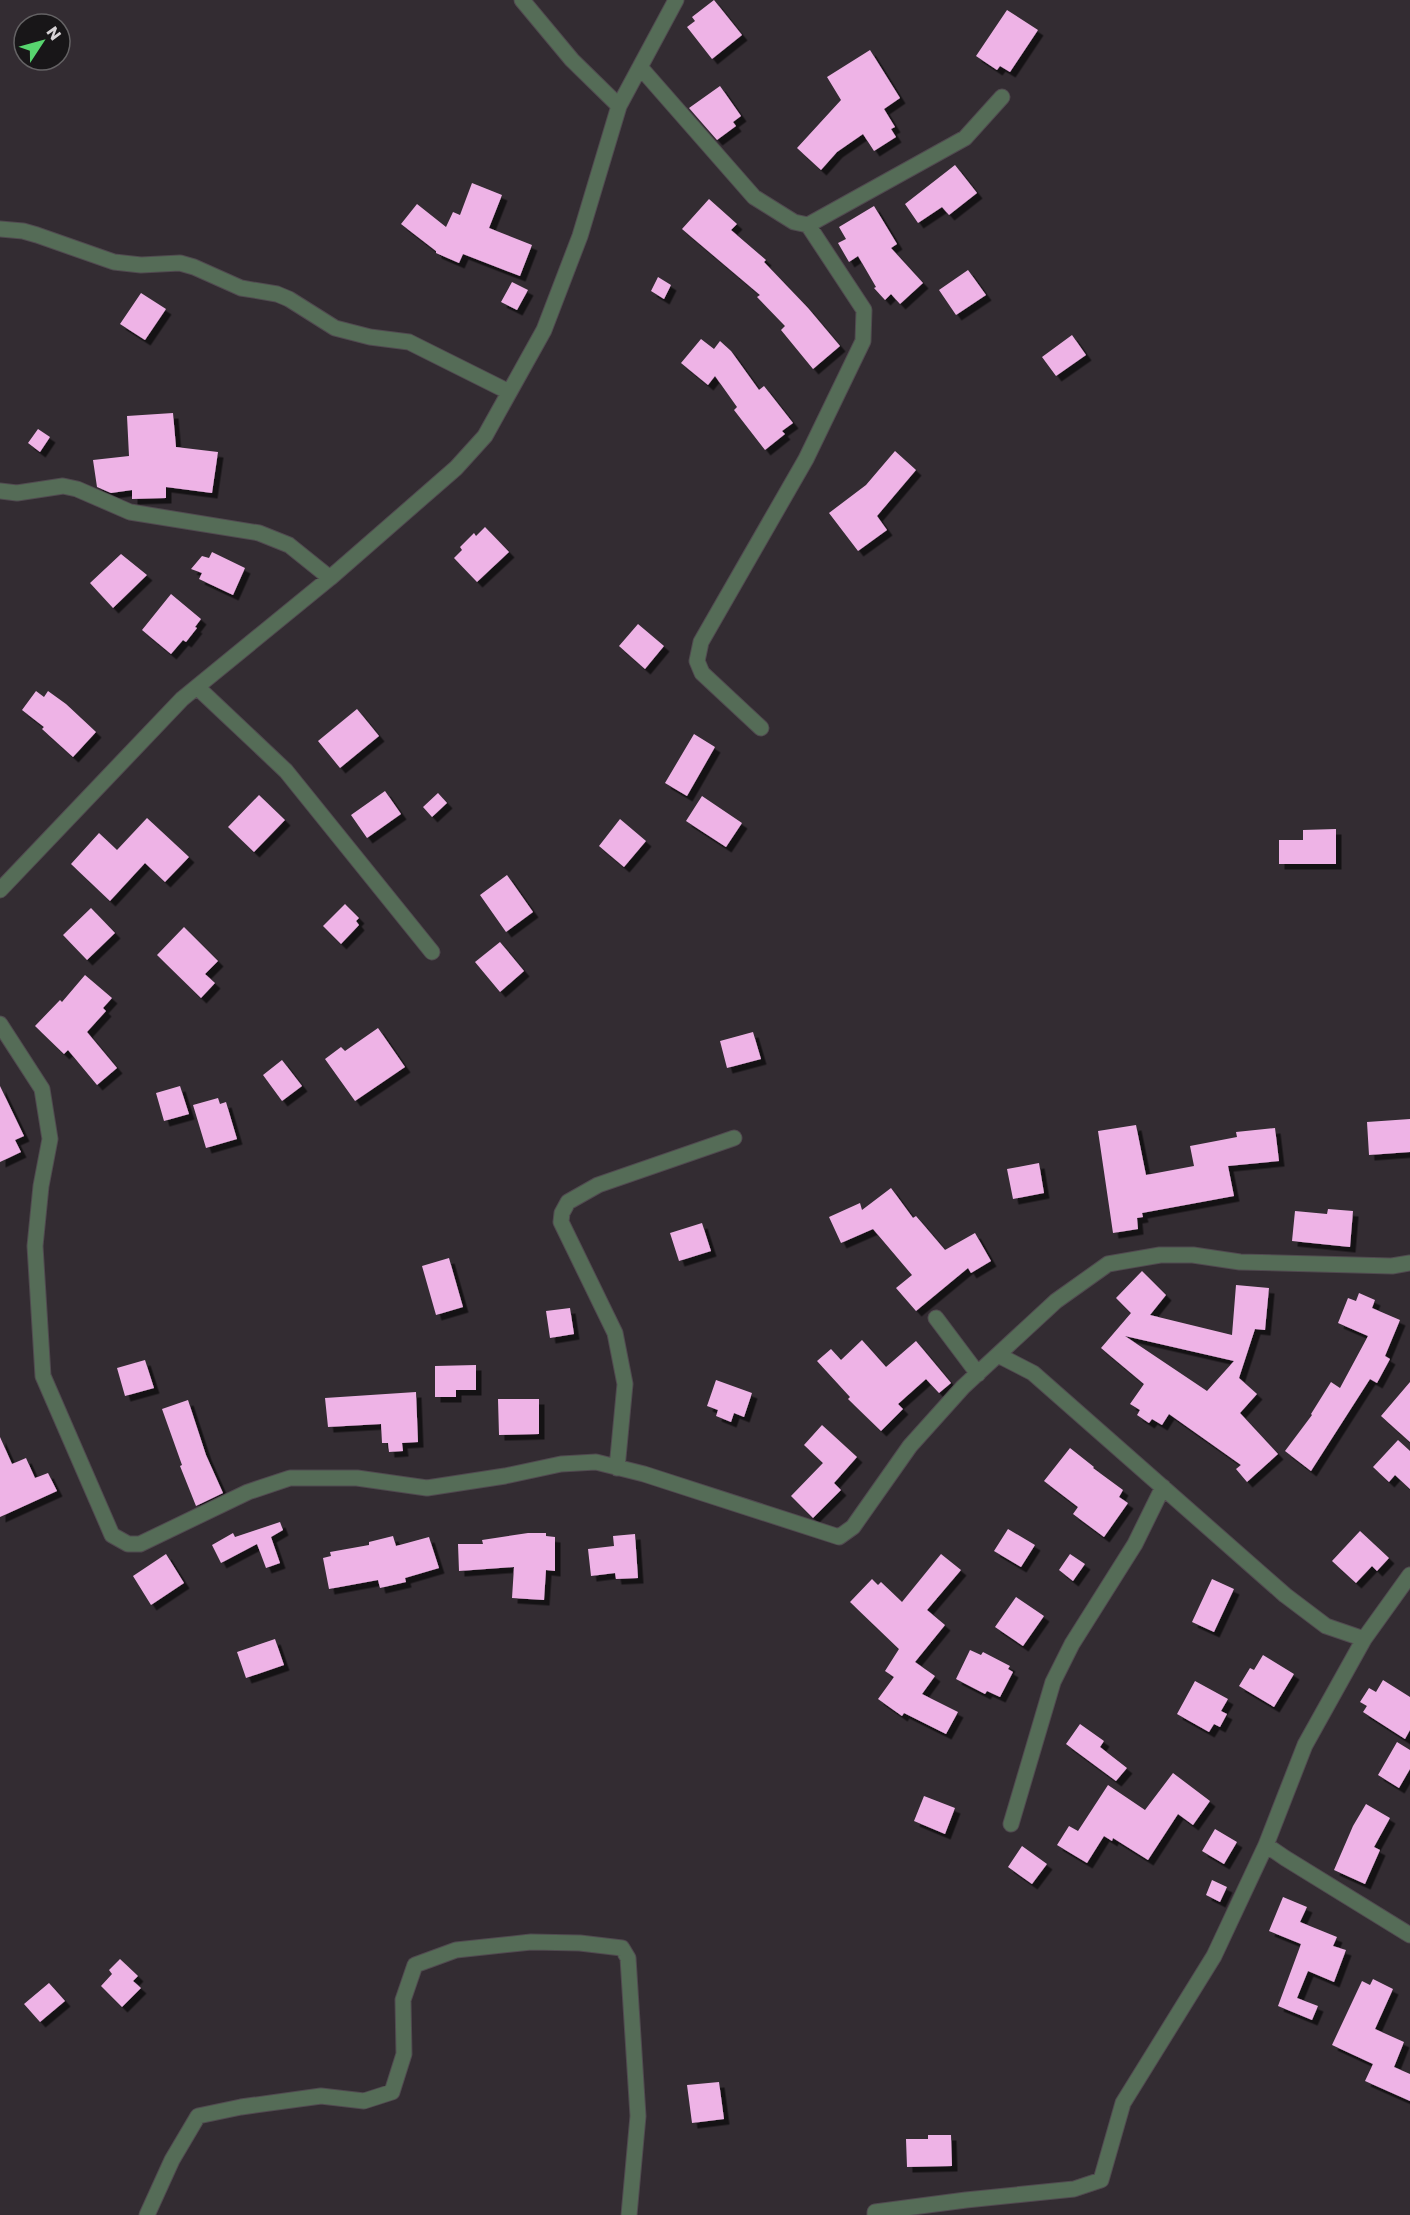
<svg xmlns="http://www.w3.org/2000/svg" width="1410" height="2215" font-family="Poppins,sans-serif">
<style>
.building{fill:#eeb3e6;fill-rule:evenodd;filter:url(#shadow)}
.lines{fill:none;stroke-linecap:round;stroke-linejoin:round}
.street-casing{stroke:#514a50;stroke-width:17}
.street{stroke:#556c57;stroke-width:15}
</style>
<defs>
<filter id="shadow"><feDropShadow dx="5.5" dy="5.5" stdDeviation="0" flood-color="#0009"/></filter>
</defs>
<rect width="100%" height="100%" fill="#332c32"/>
<path class="building" d="M714,0L742,35L712,59L687,27L695,21L692,17Z
M1007,10L1038,30L1010,72L1000,66L997,70L976,56Z
M870,50L900,98L884,109L895,127L891,129L896,137L874,151L863,134L837,152L821,170L797,148L841,100L827,77Z
M720,86L741,116L733,122L736,126L717,140L689,108Z
M955,165L977,193L949,215L942,207L918,223L905,204Z
M472,183L502,195L489,228L532,245L520,276L463,254L459,263L436,253V251L401,224L417,204L446,227L453,212L460,215Z
M709,199L737,224L731,230L766,260L764,262L808,308L840,346L813,369L781,330L785,326L757,297L760,295L682,229Z
M874,206L897,244L891,248L923,283L900,304L891,294L885,300L874,288L876,287L858,256L849,262L838,243L846,239L839,227Z
M968,270L986,295L956,315L939,290Z
M658,277L671,285L664,299L651,291Z
M512,282L528,290L517,310L501,302Z
M141,293L166,309L145,340L120,324Z
M1072,335L1086,355L1056,376L1042,357Z
M701,339L714,349L720,341L731,351L759,390L764,386L793,423L782,431L785,434L765,450L734,410L737,407L715,376L708,385L681,363Z
M173,413L176,447L218,452L212,493L166,487V498L132,499V490L111,493L97,487L93,460L129,456L127,416Z
M38,429L50,437L40,452L28,443Z
M895,451L916,470L877,516L887,530L858,551L829,513L866,485Z
M485,527L509,552L477,582L454,558L462,550L460,547L474,533L476,536Z
M212,552L245,568L233,595L199,579L202,573L191,569L202,556L209,558Z
M121,554L147,575L113,608L90,583Z
M171,594L201,619L195,627L197,628L186,642L183,640L171,654L142,630Z
M638,624L664,646L645,669L619,646Z
M36,691L44,697L48,691L66,704L96,732L73,757L42,729L44,727L22,710Z
M357,709L379,736L340,768L318,741Z
M694,734L715,747L687,796L665,783Z
M385,791L401,814L367,838L351,815Z
M438,793L447,803L432,817L423,807Z
M259,795L285,820L254,852L228,827Z
M702,796L742,823L726,847L686,821Z
M147,818L189,857L165,882L145,863L110,901L71,864L99,833L117,850Z
M620,819L646,841L624,867L599,846Z
M1336,829V864H1279V840H1303V830Z
M507,875L533,912L506,932L480,895Z
M345,904L359,918L356,921L359,925L341,944L323,926Z
M91,908L115,933L87,960L63,935Z
M184,927L218,961L205,974L215,983L201,998L157,955Z
M500,942L524,971L500,992L475,962Z
M85,975L112,998L103,1008L106,1011L87,1032L117,1068L97,1085L68,1050L64,1054L35,1026L60,1000L62,1002Z
M378,1028L405,1067L355,1101L325,1059L341,1047L345,1051Z
M753,1032L761,1059L727,1068L720,1041Z
M282,1060L302,1086L282,1101L263,1075Z
M0,1086L24,1136L15,1140L21,1152L0,1162Z
M180,1086L189,1114L164,1121L156,1093Z
M218,1098L220,1104L226,1102L237,1139L206,1148L193,1105Z
M1410,1119V1152L1369,1155L1367,1122Z
M1136,1125L1146,1175L1194,1166L1190,1146L1237,1137L1236,1132L1275,1128L1279,1161L1228,1166L1234,1196L1142,1213L1143,1217L1137,1218L1138,1229L1113,1233L1098,1131Z
M1039,1163L1044,1193L1013,1199L1007,1169Z
M891,1188L913,1218L916,1216L945,1250L975,1233L991,1261L971,1273L968,1268L916,1311L896,1288L912,1275L873,1229L841,1243L829,1217L860,1203L862,1210Z
M1328,1209L1353,1211L1350,1247L1292,1241L1295,1211L1327,1214Z
M702,1223L711,1251L679,1261L670,1233Z
M449,1258L463,1307L436,1315L422,1266Z
M1142,1271L1166,1295L1150,1315L1232,1335L1236,1285L1269,1288L1265,1330L1255,1329L1239,1378L1257,1394L1240,1413L1278,1454L1247,1482L1236,1469L1241,1465L1169,1414L1162,1425L1152,1419L1149,1423L1137,1415L1140,1410L1130,1404L1144,1384L1101,1348L1131,1313L1116,1298ZM1125,1336L1234,1361L1207,1391Z
M1359,1293L1375,1300L1372,1308L1400,1320L1385,1356L1390,1359L1377,1383L1370,1379L1311,1471L1285,1451L1312,1415L1311,1414L1331,1382L1340,1388L1368,1336L1338,1323L1348,1298L1356,1301Z
M570,1308L574,1334L550,1338L546,1311Z
M862,1340L886,1367L916,1341L951,1383L939,1393L926,1379L898,1404L903,1409L881,1431L848,1399L850,1397L817,1361L831,1349L841,1360Z
M145,1360L154,1388L125,1396L117,1368Z
M476,1365V1390H456V1397H435V1366Z
M716,1380L752,1393L744,1417L734,1413L731,1422L716,1416L718,1410L707,1406Z
M1410,1382V1442L1381,1416Z
M416,1392L418,1442L402,1443L403,1451L389,1452L388,1443H382L381,1424L328,1427L325,1398Z
M498,1399H539V1434L499,1435Z
M188,1400L206,1455L223,1493L196,1506L180,1466L182,1465L162,1409Z
M822,1425L857,1457L834,1483L841,1490L813,1518L791,1496L823,1463L804,1445Z
M0,1437L12,1464L26,1458L35,1478L48,1473L57,1491L0,1517Z
M1398,1440L1410,1451V1489L1395,1475L1389,1482L1373,1467Z
M1070,1448L1094,1467L1093,1468L1123,1490L1119,1497L1128,1503L1104,1537L1073,1514L1078,1507L1044,1481Z
M280,1522L283,1530L271,1537L280,1563L266,1568L257,1544L221,1563L212,1545L233,1533L235,1537Z
M1008,1529L1035,1545L1021,1567L994,1551Z
M1360,1531L1389,1558L1377,1571L1372,1566L1356,1583L1332,1561Z
M528,1533H546V1536L555,1537V1571L546,1570L544,1600L512,1598L514,1567L459,1571L458,1544H483L482,1540Z
M635,1534L638,1578L616,1579L615,1573L591,1576L588,1549L614,1546L613,1536Z
M393,1536L396,1546L429,1537L439,1568L405,1578L406,1582L380,1588L378,1580L329,1589L323,1558L331,1556L330,1552L369,1545V1542Z
M166,1554L184,1583L151,1605L133,1576Z
M941,1554L961,1570L927,1610L945,1625L915,1662L935,1676L922,1694L958,1712L946,1734L904,1713L902,1716L878,1699L894,1677L885,1671L899,1649L850,1602L872,1579L878,1585L881,1582L902,1602Z
M1070,1554L1085,1564L1073,1581L1059,1570Z
M1212,1579L1234,1589L1214,1632L1192,1622Z
M1016,1597L1044,1616L1023,1646L995,1627Z
M275,1639L284,1665L246,1678L237,1652Z
M970,1650L981,1655L983,1652L1010,1666L1008,1669L1013,1672L1000,1697L987,1691L985,1694L956,1679Z
M1263,1655L1294,1674L1274,1707L1239,1686L1250,1668L1254,1670Z
M1383,1680L1410,1697V1730L1405,1739L1363,1712L1367,1706L1360,1702L1369,1688L1376,1692Z
M1195,1681L1228,1699L1221,1711L1227,1714L1220,1727L1214,1724L1209,1732L1177,1714Z
M1080,1724L1104,1741L1100,1747L1127,1768L1116,1781L1066,1744Z
M1397,1742L1410,1750V1769L1399,1788L1378,1775Z
M1173,1773L1210,1801L1193,1825L1178,1814L1148,1860L1113,1838L1112,1841L1104,1836L1087,1863L1057,1845L1069,1826L1078,1831L1108,1785L1145,1810Z
M924,1796L955,1808L945,1834L914,1821Z
M1366,1804L1390,1818L1374,1847L1380,1850L1365,1884L1334,1870L1353,1826Z
M1215,1829L1237,1842L1224,1864L1202,1851Z
M1022,1846L1047,1864L1032,1884L1008,1867Z
M1212,1880L1227,1887L1220,1902L1206,1895Z
M1283,1897L1307,1907L1300,1922L1337,1937L1333,1946L1346,1950L1334,1982L1308,1971L1297,1998L1318,2006L1312,2020L1278,2006L1301,1944L1269,1931Z
M120,1959L138,1976L133,1981L141,1988L122,2007L101,1986L112,1974L109,1970Z
M1373,1979L1393,1989L1375,2029L1404,2042L1394,2067L1410,2074V2101L1365,2081L1373,2064L1332,2045L1362,1981L1370,1985Z
M49,1983L65,2001L40,2022L24,2004Z
M719,2082L724,2119L692,2123L687,2085Z
M928,2135H951L952,2166L907,2167L906,2139H928Z"/>
<g class="lines">
<defs>
<path id="street" d="M522,0L572,60L619,106
M640,67L754,197L794,222L808,225L965,138L1002,97
M0,229L23,231L37,235L114,262L141,265L180,263L194,267L241,288L277,294L289,299L335,328L370,337L409,342L509,392
M0,491L17,493L63,486L77,489L130,512L259,533L289,545L330,578
M197,687L286,771L432,952
M761,728L702,673L697,661L701,642L806,459L863,341L864,310L808,225
M0,890L182,699L330,578L456,468L485,436L544,330L580,236L619,106L676,0
M0,1024L42,1089L50,1139L41,1186L35,1246L43,1376L112,1535L128,1544H140L248,1492L290,1478H357L427,1488L505,1476L561,1464L596,1462L644,1474L839,1537L853,1527L910,1446L963,1387L1056,1301L1108,1264L1160,1255H1193L1240,1262L1392,1266L1410,1263
M936,1318L978,1374
M998,1355L1033,1373L1285,1595L1326,1626L1364,1639
M617,1468L625,1384L615,1333L561,1222L562,1213L568,1202L598,1185L734,1138
M1011,1824L1053,1682L1072,1644L1135,1544L1163,1487
M1266,1845L1285,1858L1410,1935
M147,2215L172,2160L198,2116L241,2107L321,2096L364,2101L392,2092L404,2054L403,2000L415,1965L456,1950L531,1942L580,1943L622,1948L628,1958L638,2116L629,2215
M875,2215V2212L966,2200L1074,2189L1101,2180L1123,2103L1214,1956L1266,1845L1305,1745L1364,1639L1410,1575"/>
</defs>
<use href="#street" class="street-casing"/>
<use href="#street" class="street"/>
</g>
<g transform="translate(42 42) rotate(54)"><circle r="28" fill="#181618" stroke="#646264" stroke-width="1.5"/>
<path d="M0-4.5L10 22L0 15L-10 22Z" fill="#58d56f"/>
<text y="-9" font-size="16" font-weight="bold" text-anchor="middle" fill="#d7d3d6">N</text>
</g>
</svg>
